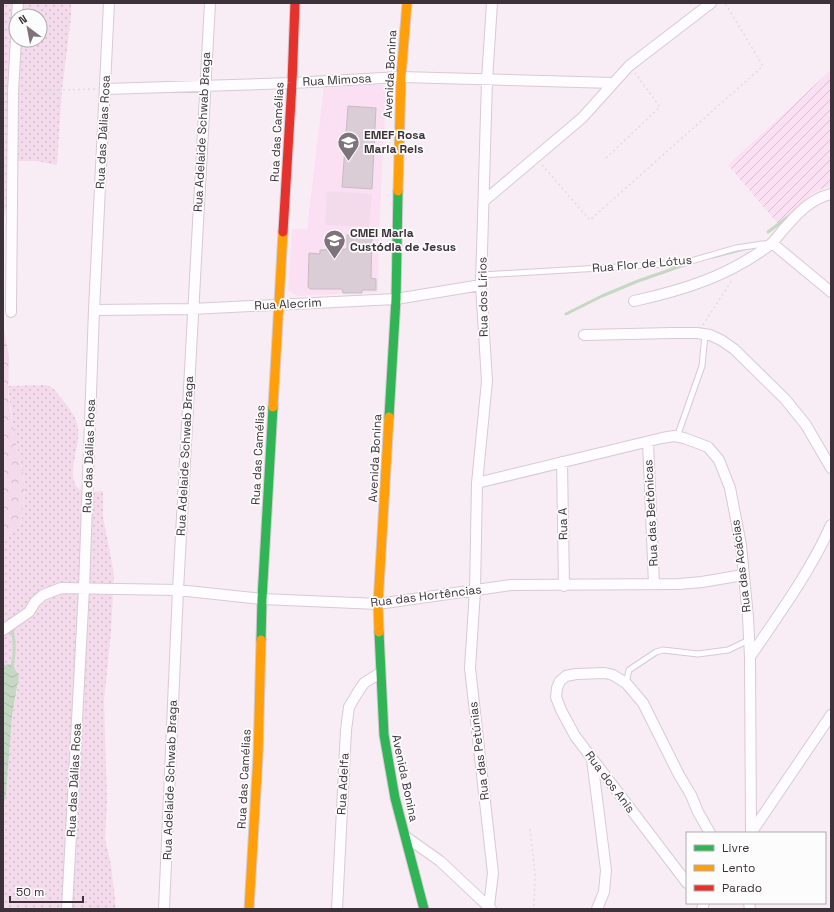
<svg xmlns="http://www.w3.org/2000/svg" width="834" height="912" font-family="'Space Grotesk',sans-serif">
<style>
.built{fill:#fae0f2}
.industrial{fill:url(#industrial-furrows)}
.grass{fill:url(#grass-dots);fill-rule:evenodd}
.forest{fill:url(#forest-crowns)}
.pitch{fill:#f4dbec}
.water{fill:url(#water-waves)}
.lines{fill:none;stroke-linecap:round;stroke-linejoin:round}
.stream{stroke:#c4d8c3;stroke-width:3}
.building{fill:#dacdd6;stroke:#c6bcc3}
.lane-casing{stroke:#d6cbd3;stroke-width:7}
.street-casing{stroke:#d6cbd3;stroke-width:12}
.fast-casing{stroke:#d6cbd3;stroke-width:11}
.slow-casing{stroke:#d6cbd3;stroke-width:11}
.jam-casing{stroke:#d6cbd3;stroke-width:11}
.path{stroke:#e0dbde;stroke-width:1.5;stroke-dasharray:2 3;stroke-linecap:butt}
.lane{stroke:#fefcfe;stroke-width:5}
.street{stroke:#fefcfe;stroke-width:10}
.fast{stroke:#30b455;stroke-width:9}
.slow{stroke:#ff9f0a;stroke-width:9}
.jam{stroke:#e5322d;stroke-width:9}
.labels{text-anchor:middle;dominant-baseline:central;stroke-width:3.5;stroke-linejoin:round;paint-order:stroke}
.street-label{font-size:12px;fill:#3d323a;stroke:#fcfcfc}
.poi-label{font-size:12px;font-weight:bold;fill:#3d323a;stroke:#fcfcfc;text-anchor:start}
</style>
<defs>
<pattern id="industrial-furrows" width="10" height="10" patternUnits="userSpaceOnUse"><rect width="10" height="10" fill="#fae0f2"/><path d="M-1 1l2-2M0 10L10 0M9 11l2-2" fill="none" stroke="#d7c1d0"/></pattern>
<pattern id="grass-dots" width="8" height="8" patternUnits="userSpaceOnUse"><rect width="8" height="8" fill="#f4dbec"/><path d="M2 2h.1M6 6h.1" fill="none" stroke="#d2bccb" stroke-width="1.8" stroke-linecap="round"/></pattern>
<pattern id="forest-crowns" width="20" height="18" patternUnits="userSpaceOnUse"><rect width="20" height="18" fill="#f4dbec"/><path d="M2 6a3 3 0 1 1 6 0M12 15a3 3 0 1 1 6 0" fill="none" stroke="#d2bccb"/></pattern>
<pattern id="water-waves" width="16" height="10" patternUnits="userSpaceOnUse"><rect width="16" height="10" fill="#c4d8c3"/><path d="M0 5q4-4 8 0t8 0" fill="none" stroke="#a9baa8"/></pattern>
</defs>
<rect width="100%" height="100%" fill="#f9edf5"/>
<path class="built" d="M324,85H383L386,95L379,230L378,292L297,296L288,290L292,229H307Z"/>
<path class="industrial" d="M831,70V187L821,189L810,195L778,224L728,165Z"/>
<path class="grass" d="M3,3H71V18L62,89L57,165L36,161H14L3,223ZM16,16H40V40H16Z
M46,385C55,387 56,393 62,399C68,407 77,417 78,428C81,444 68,469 75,484C77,488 81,490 84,492L103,491V517L114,574L111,632L104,701L107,801L105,839L111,865L116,909H3V837L5,831C0,820 3,806 6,795L12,716L18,686L12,664L3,665V544L21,524L25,486L21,464L14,436L8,386Z"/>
<path class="forest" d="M3,324L9,357L8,394L14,436L21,464L25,486L21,524L3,544Z"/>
<path class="pitch" d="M327,191L372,194L369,227L325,225Z"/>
<path class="water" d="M12,664L19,676L12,716L6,795L3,807V665Z"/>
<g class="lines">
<path class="stream" d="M768,232L792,214
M713,257L744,249
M566,314L602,296L638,281L687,264
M11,628C16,642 14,655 12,669"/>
</g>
<path class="building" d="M348,106L376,108L372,189L342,187Z
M347,235H372L371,278L376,279V290H362V293H343L342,289H310L308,287L309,253L320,254V250L347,249Z"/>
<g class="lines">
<defs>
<path id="lane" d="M482,275L684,263L736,248L770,243
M677,437L702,366L705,334
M626,683L629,670L656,652L663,650L698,654L728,650L749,640"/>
<path id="street" d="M17,16L18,3
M105,89L292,83L401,77L613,83
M484,201L582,118L629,66L711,3
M772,243L831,292
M634,301C684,290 729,276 771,244C775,240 779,235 783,230C797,214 810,199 831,194
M94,310L192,309L396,299L481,285
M11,312L13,91L16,39
M584,335L673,333H697L710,335L721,340L734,349L785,399L806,425L831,468
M648,442L654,584
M562,462L564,586
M477,483L662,438L674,436L684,438L708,447L719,460L730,488L741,545L748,617L750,657L751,833
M3,630L29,612L35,602L43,595L61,588L178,590L262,599L378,604L511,585L679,584L702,582L743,575
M750,657C779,614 810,572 831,525
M592,759L606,870L604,892L597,909
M751,833L831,715
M406,837L440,861L491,909
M687,883L575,736L561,710L556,697L557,688L560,681L566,676L576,674L605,673L613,675L626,683L643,703L679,775L691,795L698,812L710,833
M749,903L750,909
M489,906L493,873L470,668L475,591L477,483L487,381L481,285L487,80L492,3
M67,909L84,588L94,310L109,3
M164,909L178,590L210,3
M337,909L346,730L349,707L358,692L364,683L380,673
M702,909L704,903"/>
<path id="fast" d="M389,417L396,299L398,191
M379,632L384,735L395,798L424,909
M261,640L262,599L273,407"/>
<path id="slow" d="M398,191L401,77L407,3
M273,407L283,232
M379,632L378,604L389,417
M249,909L258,756L261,640"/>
<path id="jam" d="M283,232L292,83L295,3"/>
</defs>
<use href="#lane" class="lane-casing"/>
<use href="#street" class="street-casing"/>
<use href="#fast" class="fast-casing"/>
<use href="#slow" class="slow-casing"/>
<use href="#jam" class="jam-casing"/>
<path class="path" d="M23,91L95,89
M606,158L660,107L635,73
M542,165L590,220L763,66L725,3
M703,325L732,280
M530,829L535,873L534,909"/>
<use href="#lane" class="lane"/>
<use href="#street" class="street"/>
<use href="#fast" class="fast"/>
<use href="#slow" class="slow"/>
<use href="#jam" class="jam"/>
</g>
<defs>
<symbol id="school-pin" viewBox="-11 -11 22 30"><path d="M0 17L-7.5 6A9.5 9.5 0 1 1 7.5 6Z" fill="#7f737b" stroke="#fcfcfc"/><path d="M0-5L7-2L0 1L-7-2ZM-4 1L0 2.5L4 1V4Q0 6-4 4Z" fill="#fff"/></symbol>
</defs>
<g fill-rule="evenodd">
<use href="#school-pin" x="336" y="130" width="25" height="34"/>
<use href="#school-pin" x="322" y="228" width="25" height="34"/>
</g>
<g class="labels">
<g class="street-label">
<text transform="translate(390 74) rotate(-87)">Avenida Bonina</text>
<text transform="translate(337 80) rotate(-3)">Rua Mimosa</text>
<text transform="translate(103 132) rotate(-87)">Rua das Dálias Rosa</text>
<text transform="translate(202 132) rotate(-87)">Rua Adelaide Schwab Braga</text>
<text transform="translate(277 132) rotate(-87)">Rua das Camélias</text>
<text transform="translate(642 264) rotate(-5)">Rua Flor de Lótus</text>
<text transform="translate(483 297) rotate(-91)">Rua dos Lírios</text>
<text transform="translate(288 304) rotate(-3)">Rua Alecrim</text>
<text transform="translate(258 455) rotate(-87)">Rua das Camélias</text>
<text transform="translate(89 456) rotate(-88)">Rua das Dálias Rosa</text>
<text transform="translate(185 456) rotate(-87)">Rua Adelaide Schwab Braga</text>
<text transform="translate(375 458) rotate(-87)">Avenida Bonina</text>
<text transform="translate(651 513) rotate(-93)">Rua das Betônicas</text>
<text transform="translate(563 524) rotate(-91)">Rua A</text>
<text transform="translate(741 566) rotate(-97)">Rua das Acácias</text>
<text transform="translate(426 596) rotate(-7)">Rua das Hortências</text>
<text transform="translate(479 751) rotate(-97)">Rua das Petúnias</text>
<text transform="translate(405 778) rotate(78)">Avenida Bonina</text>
<text transform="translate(244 779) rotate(-87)">Rua das Camélias</text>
<text transform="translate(74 780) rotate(-87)">Rua das Dálias Rosa</text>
<text transform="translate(170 780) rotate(-88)">Rua Adelaide Schwab Braga</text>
<text transform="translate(610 782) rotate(53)">Rua dos Anis</text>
<text transform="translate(343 784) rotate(-87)">Rua Adelfa</text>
</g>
<g class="poi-label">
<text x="364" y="135">EMEF Rosa<tspan x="364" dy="14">Maria Reis</tspan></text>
<text x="350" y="233">CMEI Maria<tspan x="350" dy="14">Custódia de Jesus</tspan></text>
</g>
</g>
<rect width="834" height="912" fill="none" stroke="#3d323a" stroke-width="8"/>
<rect x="686" y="832" width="140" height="72" fill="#fcfcfc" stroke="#b0abae"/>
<rect x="694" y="845" width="20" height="6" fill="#30b455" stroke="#b0abae"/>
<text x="722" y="852" font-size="12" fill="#3d323a">Livre</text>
<rect x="694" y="865" width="20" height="6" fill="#ff9f0a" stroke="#b0abae"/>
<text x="722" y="872" font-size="12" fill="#3d323a">Lento</text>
<rect x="694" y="885" width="20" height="6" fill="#e5322d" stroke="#b0abae"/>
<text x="722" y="892" font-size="12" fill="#3d323a">Parado</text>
<g transform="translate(28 28) rotate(328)"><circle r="19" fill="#fcfcfc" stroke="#b0abae"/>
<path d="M0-3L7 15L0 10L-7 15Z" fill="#7f737b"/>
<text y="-6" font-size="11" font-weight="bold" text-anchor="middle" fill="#3d323a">N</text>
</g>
<path d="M10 896v6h73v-6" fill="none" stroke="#3d323a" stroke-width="2"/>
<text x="16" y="896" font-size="12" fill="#3d323a" stroke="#fcfcfc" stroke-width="3" paint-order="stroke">50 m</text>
</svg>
